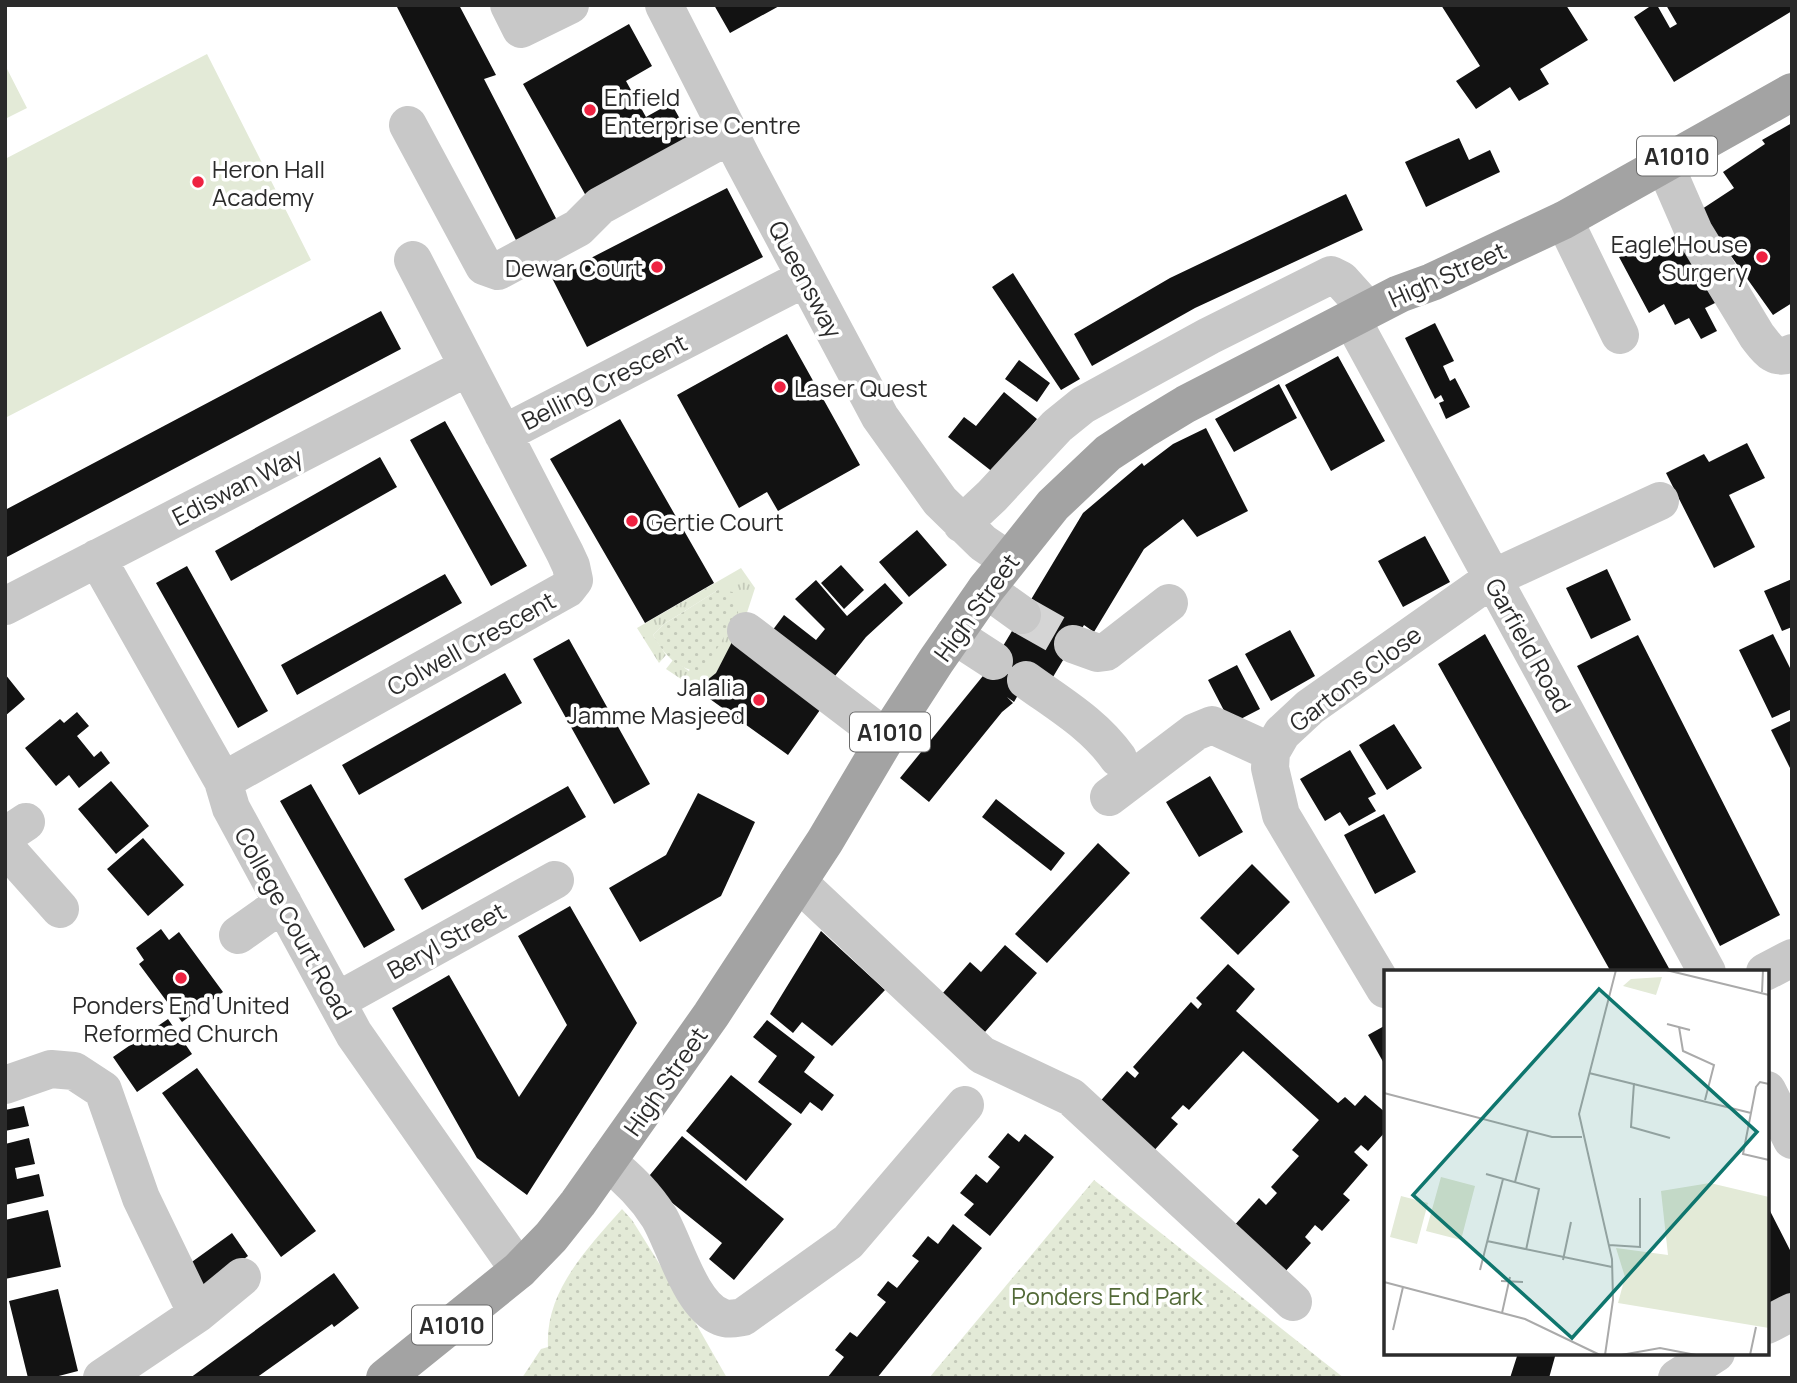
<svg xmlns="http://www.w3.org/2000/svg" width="1797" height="1383" font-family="Manrope,sans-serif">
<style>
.grass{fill:url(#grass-tufts)}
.park{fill:url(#park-dots)}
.pitch{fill:#e3ead7}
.building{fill:#121212}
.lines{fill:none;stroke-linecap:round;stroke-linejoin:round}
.minor-tunnel{stroke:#d5d5d5;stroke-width:38;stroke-dasharray:38 19;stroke-linecap:butt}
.minor{stroke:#c8c8c8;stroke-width:38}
.major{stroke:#a3a3a3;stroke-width:38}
.poi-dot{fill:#ee2241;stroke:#fff;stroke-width:2.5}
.labels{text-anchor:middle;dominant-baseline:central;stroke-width:7;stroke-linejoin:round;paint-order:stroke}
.shield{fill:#fff;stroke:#6b6b6b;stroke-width:2}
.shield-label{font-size:23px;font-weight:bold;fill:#2b2b2b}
.poi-label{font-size:24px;fill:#2b2b2b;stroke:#fff;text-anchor:start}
.street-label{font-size:24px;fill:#2b2b2b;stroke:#fff}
.park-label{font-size:24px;fill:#526937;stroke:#fff}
.inset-road{fill:none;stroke:#aaa;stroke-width:2}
.view{fill:#0f766e;fill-opacity:0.15;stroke:#0f766e;stroke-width:3.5}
.inset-edge{fill:none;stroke:#2b2b2b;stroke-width:3.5}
</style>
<defs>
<pattern id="grass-tufts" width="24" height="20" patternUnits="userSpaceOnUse" patternTransform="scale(1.75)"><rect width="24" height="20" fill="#e3ead7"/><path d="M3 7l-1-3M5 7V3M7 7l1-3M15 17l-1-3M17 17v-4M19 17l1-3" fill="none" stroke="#c3c9b9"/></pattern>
<pattern id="park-dots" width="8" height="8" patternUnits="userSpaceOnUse" patternTransform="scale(1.75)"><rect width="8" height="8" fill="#e3ead7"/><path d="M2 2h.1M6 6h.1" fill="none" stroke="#c3c9b9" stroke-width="1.8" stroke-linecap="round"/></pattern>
</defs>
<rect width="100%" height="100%" fill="#fff"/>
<path class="grass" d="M741,568L755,588L743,625L716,673L696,689L666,669L673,660L689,671L718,590L664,624L653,635L666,655L659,663L637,628Z"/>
<path class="park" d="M718,590L733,592L738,605V613L704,671C679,672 665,656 653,635L664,624Z
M1094,1180L1344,1378H929Z
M622,1209L632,1220L687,1308L727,1378H522L541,1349L548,1347C545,1291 587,1249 622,1209Z"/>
<path class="pitch" d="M207,54L311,260L5,418V159Z
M5,65L27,108L5,119Z"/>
<path class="building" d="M396,5H459L496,75L484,79L560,226L520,248Z
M714,5H781L730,33Z
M1441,5H1566L1588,40L1540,69L1549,84L1519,101L1510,87L1476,109L1456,81L1480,66Z
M1652,5H1657L1670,28L1677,24L1666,5H1792V11L1674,82L1634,17Z
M629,24L652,66L626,81L646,117L671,103L694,144L590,203L523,84Z
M1792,123V303L1773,315L1699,211L1734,188L1723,172L1765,144L1762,140Z
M1459,138L1469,160L1490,150L1500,172L1426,207L1405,162Z
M727,188L763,257L587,347L552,278Z
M1346,194L1363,230L1195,308L1092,366L1074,334L1170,278Z
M1682,232L1719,301L1705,308L1717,331L1701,339L1689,318L1675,325L1664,304L1649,313L1619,257L1640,246L1643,253Z
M1013,273L1080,379L1061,390L992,287Z
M381,311L401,349L5,558V510Z
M1435,323L1454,361L1443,366L1450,381L1455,378L1470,407L1446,419L1439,403L1444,401L1441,395L1435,399L1405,338Z
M787,334L860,465L778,511L767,492L739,508L677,395Z
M1338,356L1385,441L1331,471L1285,385Z
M1019,360L1050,383L1037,402L1005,379Z
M1279,384L1297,418L1234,452L1215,419Z
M1004,392L1037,419L994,473L948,437L964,417L976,426Z
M620,419L714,583L645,623L550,459Z
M445,421L527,566L491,586L410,440Z
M1206,428L1248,511L1197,537L1183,519L1144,549L1094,632L1084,625L1047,687L1023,686L1014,702L1007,697L1013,703L1002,712L929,802L900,778L991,666L1083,513L1142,463L1144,466L1173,444Z
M1747,443L1765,478L1729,495L1755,547L1714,568L1666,473L1704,454L1709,462Z
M380,457L397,487L231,581L215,551Z
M917,530L947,565L909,597L879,562Z
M1425,536L1450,582L1403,607L1378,561Z
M841,565L864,590L844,609L821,583Z
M187,566L268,711L238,728L156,583Z
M1607,569L1631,620L1591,639L1566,588Z
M445,574L462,603L297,695L281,665Z
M1792,579V627L1782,631L1764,591Z
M816,580L847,616L885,583L903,603L866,637L827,686L769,635L784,615L816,640L825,629L795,599Z
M1290,630L1315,676L1271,701L1245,654Z
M1485,634L1671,972H1611L1438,664Z
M1773,634L1792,672V709L1772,718L1739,650Z
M1638,635L1780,915L1720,946L1577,666Z
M569,639L650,784L614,804L533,659Z
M732,642L820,710L788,755L696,689L716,673Z
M1237,665L1260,709L1231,724L1208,680Z
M505,673L522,703L359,795L342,765Z
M5,674L25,699L5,716Z
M77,712L89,726L77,736L94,757L101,751L110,763L79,788L69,775L56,786L25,748L60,719L64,723Z
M1792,720V772L1771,730Z
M1394,724L1422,768L1387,790L1359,745Z
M1350,750L1376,794L1368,798L1376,811L1349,826L1340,812L1325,821L1300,779Z
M1210,776L1243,832L1199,857L1166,802Z
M111,781L149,826L116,854L78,809Z
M311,784L395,930L364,948L280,801Z
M568,786L586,817L422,910L404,879Z
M698,793L755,822L721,896L640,942L609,888L666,855Z
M996,799L1065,853L1051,871L982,817Z
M1384,814L1416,872L1375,894L1344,835Z
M143,838L184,885L148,916L107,869Z
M1098,843L1130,873L1047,963L1015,934Z
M1252,864L1290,902L1238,955L1200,918Z
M570,906L637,1023L527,1195L477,1158L392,1008L449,975L519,1097L567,1025L518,936Z
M161,929L169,940L179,932L223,992L182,1022L139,964L144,960L136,948Z
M821,931L885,990L832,1046L802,1022L793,1033L770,1014Z
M1005,945L1037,973L985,1032L942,994L970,962L981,972Z
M1228,964L1255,989L1236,1011L1338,1103L1345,1097L1355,1106L1365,1095L1386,1113V1131L1368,1151L1361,1145L1354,1152L1368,1165L1343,1194L1350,1200L1322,1231L1315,1225L1305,1237L1311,1243L1283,1274L1232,1228L1259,1198L1266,1205L1277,1193L1271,1187L1299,1156L1292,1150L1319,1120L1243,1051L1189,1110L1183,1105L1171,1118L1178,1124L1150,1155L1096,1106L1127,1071L1135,1078L1139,1073L1133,1067L1191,1002L1198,1009L1202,1004L1196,998Z
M168,1019L192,1054L137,1092L113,1057Z
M767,1020L815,1057L804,1072L834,1095L822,1111L810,1102L801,1114L758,1082L777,1056L753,1037Z
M1386,1025V1067L1368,1035Z
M197,1068L316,1231L281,1257L162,1093Z
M731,1075L792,1124L746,1181L686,1131Z
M24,1106L29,1126L5,1131V1110Z
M1008,1133L1019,1142L1025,1134L1054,1157L990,1236L964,1215L974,1204L960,1193L976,1174L987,1183L1000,1167L988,1157Z
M682,1136L784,1219L734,1280L709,1259L722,1243L645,1181Z
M29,1138L35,1164L15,1168L17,1179L39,1174L44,1196L5,1205V1144Z
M1767,1205L1792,1254V1296L1767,1308Z
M48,1210L61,1267L5,1279V1220Z
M953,1224L982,1248L877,1378H827L844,1357L835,1350L850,1332L857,1337L886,1302L877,1295L888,1281L897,1288L919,1261L912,1256L928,1236L938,1244Z
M232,1233L248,1256L205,1287L189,1264Z
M334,1273L359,1308L334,1327L332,1324L256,1378H190Z
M58,1289L78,1371L51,1378H28L9,1301Z
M1518,1353H1556L1549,1378H1510Z"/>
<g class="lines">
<path class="minor-tunnel" d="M1022,615L1073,644"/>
<path class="minor" d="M509,5L521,29L570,5
M664,5L743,160L880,417L940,501L983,543L1008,560
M408,125L484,266L498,271L578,228L600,206L730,135
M1664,163L1694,232L1757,336C1767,349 1774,361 1792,353
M1564,220L1620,335
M1351,318L1707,972
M503,434L805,278
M962,524L992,496L1057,426L1083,405L1209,336L1331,275L1341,280L1368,310
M97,558L223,781L231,808L354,1034L519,1270
M986,589L1022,615
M5,606L468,367
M746,631L886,738
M954,635L994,661
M1073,644L1098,653L1106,652L1169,603
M1026,680C1059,704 1094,724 1118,758
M223,781L567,589L574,580L571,566L565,553L413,260
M1109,797L1195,732L1212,725L1271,752
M5,836L26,822
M5,847L60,909
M798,882L982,1055L1071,1097L1293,1302
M238,935L283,903
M1765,972L1792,958
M1385,989L1281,815L1270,768L1271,752L1282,733L1310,707L1493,578L1660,501
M337,1001L555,880
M5,1085L51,1069L74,1071L103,1090L141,1198L197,1314
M1767,1090L1792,1140
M607,1162C628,1178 645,1195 659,1217C675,1244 690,1305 721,1317C728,1320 736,1318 743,1317L848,1242L965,1105
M1767,1325L1792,1312
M102,1378L197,1314L242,1277
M1677,1378L1716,1353"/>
<path class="major" d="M385,1378L519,1270L551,1237L578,1203L711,1015L825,841L886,738L936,661L986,589L1053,505L1108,453L1143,430L1186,404L1399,294L1432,282L1564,220L1792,92"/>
</g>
<g class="poi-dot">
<circle cx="590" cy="110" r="7"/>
<circle cx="198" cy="182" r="7"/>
<circle cx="1762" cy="257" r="7"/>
<circle cx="657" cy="267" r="7"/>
<circle cx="780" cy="387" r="7"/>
<circle cx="632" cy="521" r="7"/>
<circle cx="759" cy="700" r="7"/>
<circle cx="181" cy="978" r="7"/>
</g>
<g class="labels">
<g class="shield">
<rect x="1637" y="136.5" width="80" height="39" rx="5"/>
<rect x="850" y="712.5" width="80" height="39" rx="5"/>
<rect x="412" y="1305.5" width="80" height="39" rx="5"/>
</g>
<g class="shield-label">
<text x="1677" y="156">A1010</text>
<text x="890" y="732">A1010</text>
<text x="452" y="1325">A1010</text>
</g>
<g class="poi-label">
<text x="604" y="96">Enfield<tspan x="604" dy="28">Enterprise Centre</tspan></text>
<text x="212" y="168">Heron Hall<tspan x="212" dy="28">Academy</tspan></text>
<text x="1748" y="243" text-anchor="end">Eagle House<tspan x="1748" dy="28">Surgery</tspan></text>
<text x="643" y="267" text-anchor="end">Dewar Court</text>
<text x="794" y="387">Laser Quest</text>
<text x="646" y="521">Gertie Court</text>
<text x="745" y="686" text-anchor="end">Jalalia<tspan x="745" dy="28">Jamme Masjeed</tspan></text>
<text x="181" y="1004" text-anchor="middle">Ponders End United<tspan x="181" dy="28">Reformed Church</tspan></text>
</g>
<g class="street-label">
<text transform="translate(1447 274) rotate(-24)">High Street</text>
<text transform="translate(806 279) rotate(62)">Queensway</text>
<text transform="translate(604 381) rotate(-27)">Belling Crescent</text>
<text transform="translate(237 486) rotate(-27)">Ediswan Way</text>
<text transform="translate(976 607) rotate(-54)">High Street</text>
<text transform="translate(471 643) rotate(-29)">Colwell Crescent</text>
<text transform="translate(1529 645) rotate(61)">Garfield Road</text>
<text transform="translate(1355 678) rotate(-37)">Gartons Close</text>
<text transform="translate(294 923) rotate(61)">College Court Road</text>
<text transform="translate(446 940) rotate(-29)">Beryl Street</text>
<text transform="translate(665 1081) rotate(-55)">High Street</text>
</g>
<g class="park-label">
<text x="1107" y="1295">Ponders End Park</text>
</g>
</g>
<g transform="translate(1384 970)">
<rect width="385" height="385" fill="#fff"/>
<path d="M278,7L272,25L239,16L247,9Z" fill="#e3ead7"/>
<path d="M326,213L385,227V358L234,333L241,307L232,278L284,285L277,221Z" fill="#e3ead7"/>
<path d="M57,207L91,216L77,270L42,261ZM17,226L44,233L33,274L6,267ZM313,247L316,272L306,273L303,248Z" fill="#e3ead7"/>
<path class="inset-road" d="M282,0L385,25M378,22L379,0M283,54L306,60M295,57L299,81L330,95L321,130M205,103L367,143M250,113L247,157L286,168M385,114L376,112L372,117L359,184L385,190M0,123L168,167H198M102,204L155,219L142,280M131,212L144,161M103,271L228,297M225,275L256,277V228M179,290L187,252M96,300L119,209M117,311L139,312M0,312L141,349L216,385M118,343L126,307M9,360L19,317M221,385L229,330L228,289L195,144L232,0M237,385L276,378L312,385M366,385L372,357"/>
<path class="view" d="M215,19L373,162L188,368L29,225Z"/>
<rect width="385" height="385" class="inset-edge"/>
</g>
<rect width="1797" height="1383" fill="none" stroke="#2b2b2b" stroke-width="14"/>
</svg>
